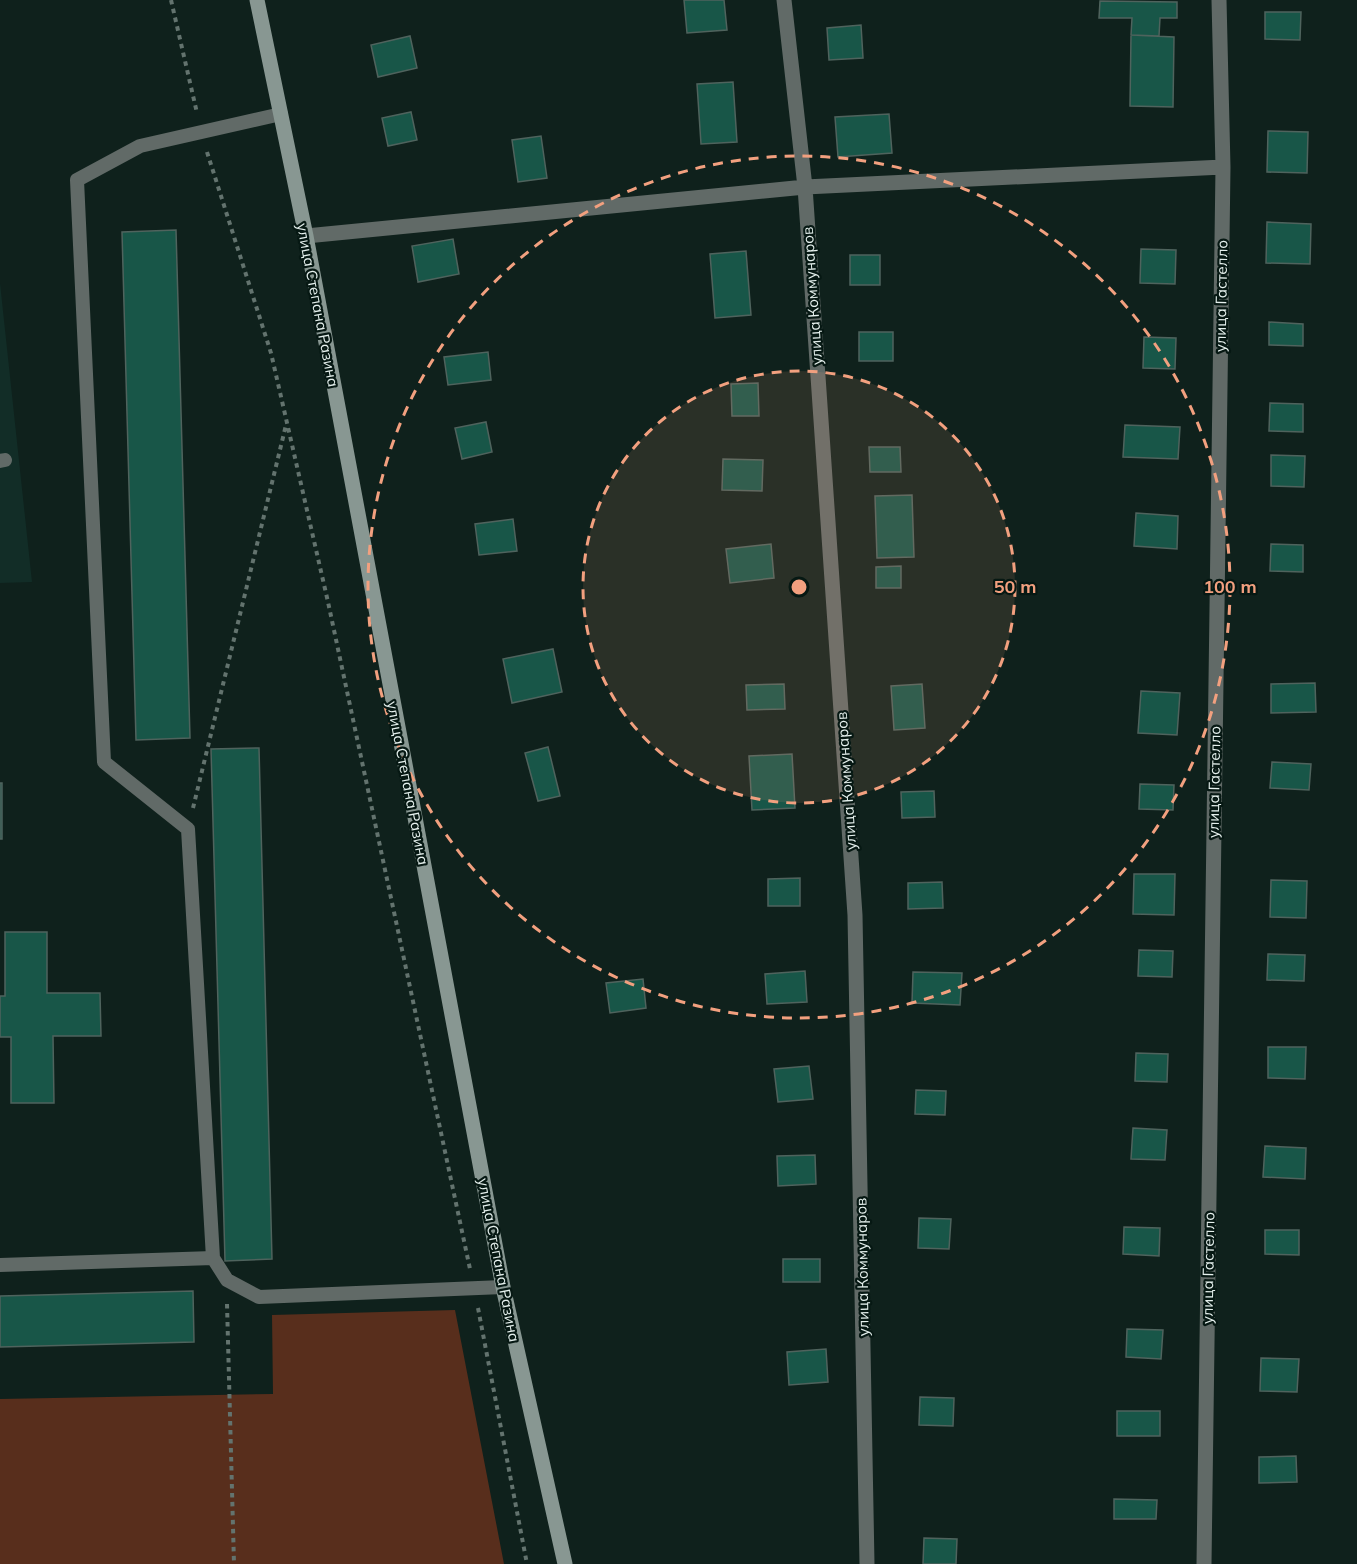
<svg xmlns="http://www.w3.org/2000/svg" width="1357" height="1564" font-family="Mulish,sans-serif">
<style>
.built{fill:#122d27}
.green{fill:#582e1c}
.building{fill:#185648;stroke:#4f635d;stroke-width:1.5}
.lines{fill:none;stroke-linecap:round;stroke-linejoin:round}
.path{stroke:#63736e;stroke-width:4;stroke-dasharray:4.5 4.5;stroke-linecap:butt}
.service{stroke:#616a67;stroke-width:14}
.minor{stroke:#616a67;stroke-width:15}
.secondary{stroke:#889792;stroke-width:15}
.ring{fill:none;stroke:#f2a07f;stroke-width:3;stroke-dasharray:10 8}
.labels{text-anchor:middle;dominant-baseline:central;stroke-width:4.5;stroke-linejoin:round;paint-order:stroke}
.street-label{font-size:15px;fill:#e5f0ed;stroke:#061813}
.centre{fill:#f2a07f;stroke:#061813;stroke-width:3}
.ring-label{font-size:18px;text-anchor:middle;font-weight:bold;fill:#f2a07f;stroke:#061813;stroke-width:4.5;stroke-linejoin:round;paint-order:stroke}
</style>
<rect width="100%" height="100%" fill="#0f211c"/>
<path class="built" d="M0,283L32,582L0,583Z"/>
<path class="green" d="M455,1310L504,1564H0V1399L273,1394L272,1315Z"/>
<path class="building" d="M684,0H724L727,30L687,33Z
M1100,1L1177,2V18H1160L1159,36L1131,35L1132,18H1099Z
M1265,12H1301L1300,40L1265,39Z
M861,25L863,58L829,60L827,28Z
M1131,35L1174,37L1173,107L1130,106Z
M410,36L417,68L378,77L371,45Z
M733,82L737,142L701,144L697,84Z
M411,112L417,140L388,146L382,118Z
M889,114L892,153L838,157L835,117Z
M1268,131L1308,132L1307,173L1267,172Z
M541,136L547,178L518,182L512,140Z
M1267,222L1311,224L1310,264L1266,263Z
M176,230L190,738L136,740L122,232Z
M453,239L459,274L418,282L412,246Z
M1141,249L1176,250L1175,284L1140,283Z
M746,251L751,315L715,318L710,254Z
M850,255H880V285H850Z
M1269,322L1303,324V346L1269,345Z
M859,332H893V361H859Z
M1144,337L1176,338L1175,369L1143,368Z
M488,352L491,380L448,385L444,357Z
M758,383L759,416H732L731,384Z
M1270,403L1303,404V432L1269,431Z
M486,422L492,452L462,459L455,428Z
M1125,425L1180,427L1178,459L1123,457Z
M869,447H900L901,472H870Z
M1271,455L1305,456L1304,487L1271,486Z
M723,459L763,460L762,491L722,490Z
M912,495L914,557L877,558L875,496Z
M1136,513L1178,516L1177,549L1134,546Z
M513,519L517,551L479,555L475,524Z
M771,544L774,578L730,583L726,549Z
M1271,544L1303,545V572L1270,571Z
M901,566V588H876V567Z
M553,649L562,692L512,703L503,659Z
M1315,683L1316,712L1271,713V684Z
M784,684L785,709L747,710L746,685Z
M922,684L925,728L894,730L891,686Z
M1141,691L1180,693L1177,735L1138,733Z
M548,747L560,796L538,801L525,753Z
M259,748L272,1259L225,1261L211,749Z
M792,754L795,808L752,810L749,756Z
M1272,762L1311,764L1309,790L1270,788Z
M0,783H2V839H0Z
M1140,784L1174,785L1173,810L1139,809Z
M934,791L935,817L902,818L901,792Z
M1134,874H1175L1174,915L1133,914Z
M800,878V906H768V879Z
M1271,880L1307,881L1306,918L1270,917Z
M942,882L943,908L908,909V883Z
M5,932H47V993H100L101,1036H53L54,1103H11V1037H0V996H5Z
M1139,950L1173,951L1172,977L1138,976Z
M1268,954L1305,955L1304,981L1267,980Z
M805,971L807,1002L767,1004L765,974Z
M913,972L962,973L960,1005L912,1003Z
M643,979L646,1008L610,1013L606,983Z
M1268,1047H1306L1305,1079L1268,1078Z
M1136,1053L1168,1054L1167,1082L1135,1081Z
M809,1066L813,1099L778,1102L774,1069Z
M916,1090L946,1091L945,1115L915,1114Z
M1133,1128L1167,1130L1165,1160L1131,1159Z
M1265,1146L1306,1148L1305,1179L1263,1177Z
M815,1155L816,1184L778,1186L777,1156Z
M919,1218L951,1219L949,1249L918,1248Z
M1124,1227L1160,1228L1159,1256L1123,1254Z
M1265,1230H1299V1255L1265,1254Z
M783,1259H820V1282H783Z
M193,1291L194,1342L0,1347V1296Z
M1127,1329L1163,1330L1161,1359L1126,1357Z
M826,1349L828,1382L789,1385L787,1352Z
M1261,1358L1299,1359L1297,1392L1260,1391Z
M920,1397L954,1398L953,1426L919,1425Z
M1117,1411H1160V1436H1117Z
M1296,1456L1297,1482L1259,1483V1457Z
M1114,1499L1157,1500L1156,1519H1114Z
M924,1538L957,1539L956,1564H923Z"/>
<g class="lines">
<path class="path" d="M171,0L197,113
M207,152L271,353L328,602L470,1269
M193,808L286,425
M227,1304L234,1564
M478,1308L527,1564"/>
<path class="service" d="M281,114L140,146L77,180L104,762L188,829L213,1258L227,1280L259,1297L503,1287
M0,461L5,460
M0,1265L213,1258"/>
<path class="minor" d="M784,0L805,187L855,915L867,1564
M306,236L805,187L1223,167
M1204,1564L1223,167L1219,0"/>
<path class="secondary" d="M257,0L306,236L503,1287L565,1564"/>
</g>
<circle cx="799" cy="587" r="216" fill="#f2a07f" fill-opacity=".12"/>
<g class="ring">
<circle cx="799" cy="587" r="216"/>
<circle cx="799" cy="587" r="431"/>
</g>
<g class="labels">
<g class="street-label">
<text transform="translate(812 296) rotate(-94)">улица Коммунаров</text>
<text transform="translate(1221 296) rotate(-89)">улица Гастелло</text>
<text transform="translate(318 305) rotate(79)">улица Степана Разина</text>
<text transform="translate(846 781) rotate(-94)">улица Коммунаров</text>
<text transform="translate(1214 782) rotate(-89)">улица Гастелло</text>
<text transform="translate(408 783) rotate(79)">улица Степана Разина</text>
<text transform="translate(499 1260) rotate(79)">улица Степана Разина</text>
<text transform="translate(862 1267) rotate(-91)">улица Коммунаров</text>
<text transform="translate(1208 1268) rotate(-89)">улица Гастелло</text>
</g>
</g>
<circle cx="799" cy="587" r="9" class="centre"/>
<g class="ring-label">
<text x="1015" y="593">50 m</text>
<text x="1230" y="593">100 m</text>
</g>
</svg>
